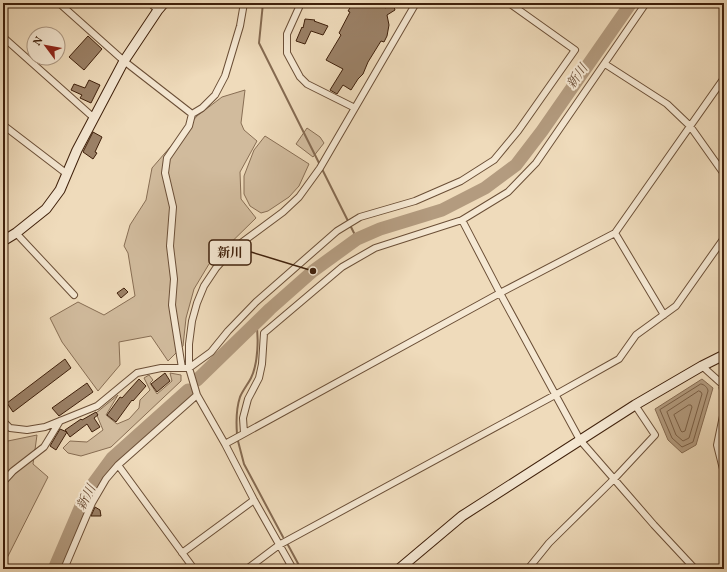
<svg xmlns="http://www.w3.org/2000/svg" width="727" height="572" font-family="Vollkorn,'Noto Serif JP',serif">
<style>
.green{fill:#d1bb9d;stroke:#886e54}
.water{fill:#b39b7f;stroke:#856a51}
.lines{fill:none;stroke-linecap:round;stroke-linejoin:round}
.shore{stroke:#795e45;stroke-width:1}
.stream{stroke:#856a51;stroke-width:2}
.river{stroke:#b39b7f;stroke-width:13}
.building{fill:#9b8167;stroke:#3f200b}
.street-casing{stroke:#6b4f37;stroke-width:8}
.secondary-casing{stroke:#3f200b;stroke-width:11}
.street{stroke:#f5e8d3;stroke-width:6}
.secondary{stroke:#f5e8d3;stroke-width:9}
.labels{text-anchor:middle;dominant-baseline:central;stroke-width:4;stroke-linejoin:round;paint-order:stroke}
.water-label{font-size:13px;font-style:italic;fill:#684b34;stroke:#f5e8d3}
.leader{fill:none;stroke:#3f200b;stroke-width:1.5}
.callout-dot{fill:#3f200b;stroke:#f5e8d3;stroke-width:1.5}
.callout{fill:#f5e8d3;stroke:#3f200b;stroke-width:1.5}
.callout-label{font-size:13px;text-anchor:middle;font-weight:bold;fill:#3f200b}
</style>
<rect width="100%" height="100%" fill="#efdbbb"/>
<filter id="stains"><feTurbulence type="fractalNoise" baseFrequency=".005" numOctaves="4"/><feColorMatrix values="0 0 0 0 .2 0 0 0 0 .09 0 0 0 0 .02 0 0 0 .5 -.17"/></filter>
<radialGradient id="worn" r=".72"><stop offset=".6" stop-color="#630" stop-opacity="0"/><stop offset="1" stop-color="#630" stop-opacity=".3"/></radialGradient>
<path class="green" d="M245,90L241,123L244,130L257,141L240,172L241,199L256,218L209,264L194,289L186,318L183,346L168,361L151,336L119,342L120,365L98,391L62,342L50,318L78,302L104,315L135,296L128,253L124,246L130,225L146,200L152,168L197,116L222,97Z
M307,128L320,137L324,143L313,157L296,144Z
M265,136L309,164L299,186L289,197L268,211L261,213L250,206L244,194V176L254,150Z
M170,373L181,375V381L111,447L81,456L68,453L63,448L70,441L87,442L103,430L96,413L118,395L106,415L117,424L129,419L139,408L140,400L150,390L144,378L149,375L153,380L150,383L157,394L172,381Z
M37,435L33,464L48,477L3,566V442Z"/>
<path class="water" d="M702,379L713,388L696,445L682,453L668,440L655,409Z"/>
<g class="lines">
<path class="shore" d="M701,384C704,384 708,388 708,391L693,442L682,447L672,438L660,410Z
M699,391L701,392L702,394L689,438L683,441L676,435L667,412Z
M689,405H691L692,407L685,431L682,432L681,431L674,415Z"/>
<path class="stream" d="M263,3L259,43L357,239
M237,434C236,421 236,409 240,397C243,390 248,384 251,378C258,364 259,337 256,322
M238,441L244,464L283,537
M288,545L301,569"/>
<path class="river" d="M197,380L270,309L313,271L357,239L380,229L442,210L485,188L516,165L542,131L631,3
M54,569L81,506L90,488L112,458L188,390"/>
</g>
<path class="building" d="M353,3H380L385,8L393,4L395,10L387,15L389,25L387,36L384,42L381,41L368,62L363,74L358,79L351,90L343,85L337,94L330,90L343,69L326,60L341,35L339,33L350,12L348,11Z
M305,19L315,20L314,21L328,26L323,35L311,31L305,44L296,41L302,27L303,28Z
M88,36L102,49L84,70L69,57Z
M89,80L100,85L91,103L80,98L82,95L71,90L74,84L85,88Z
M93,132L102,137L95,152L97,153L93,159L83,152Z
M124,288L128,292L121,298L117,293Z
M65,359L71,368L13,412L7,403Z
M165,373L170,381L157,392L151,384Z
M139,379L146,386L133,401L132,400L116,422L107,415L120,397L122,398Z
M87,383L93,392L59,416L52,408Z
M96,412L98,415L94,418L100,427L92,432L87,424L70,437L65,430L81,419L82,420Z
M60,429L67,432L56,450L50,446Z
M95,507L100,510L101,516H91Z"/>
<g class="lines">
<defs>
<path id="street" d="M59,3L124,61L192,114
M150,3L158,10
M301,3L287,34V53L300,77L307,84L355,108
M3,37L94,118
M605,64L667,104L690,126L724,174
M3,125L67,174
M462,220L500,293L580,440L614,479L654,525L695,569
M16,233L74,295
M615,233L664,315
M702,366L722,384L724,396
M182,368L172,305L174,279L170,246L173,207L165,173L167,158L189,126L192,114L202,108L215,95L225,76L240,26L244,3
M724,411L717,445L724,473
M3,421L10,428L27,430L45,427L97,406L137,373L161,368H189L211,352L228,331L256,302L337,231L360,217L415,201L461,181L494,160L518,131L575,50L509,3
M244,433L243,418L248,399L259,378L262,364L264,333L342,267L375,248L462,220L508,192L536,163L646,3
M225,444L500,293L615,233L724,78
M118,465L194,569
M3,482L13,471L44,447L60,421
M182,553L254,500
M64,569L92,503L106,479L118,465L197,395
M247,569L279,545L555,395L619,359L636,335L676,306L724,238
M293,569L254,500L225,444L197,395L189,368V344L192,321L197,303L204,286L216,268L233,249L283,212L299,197L320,168L416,3
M528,569L549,543L614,479L655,435L635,405"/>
<path id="secondary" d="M3,241L16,233L46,209L60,190L77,150L124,61L158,10L164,3
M399,569L462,516L635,405L702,366L724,355"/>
</defs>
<use href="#street" class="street-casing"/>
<use href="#secondary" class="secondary-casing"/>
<use href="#street" class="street"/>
<use href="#secondary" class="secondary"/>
</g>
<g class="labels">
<g class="water-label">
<text transform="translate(578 77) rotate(-55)">新川</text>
<text transform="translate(87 498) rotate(-63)">新川</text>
</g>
</g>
<path class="leader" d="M313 271L251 252"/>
<circle class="callout-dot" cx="313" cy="271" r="4"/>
<rect class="callout" x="209" y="240" width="42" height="25" rx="4"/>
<g class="callout-label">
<text x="230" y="257">新川</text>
</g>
<rect width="727" height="572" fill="none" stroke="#efdbbb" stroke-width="16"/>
<rect x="4" y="4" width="719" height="564" fill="none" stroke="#3f200b" stroke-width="2"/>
<rect x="8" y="8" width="711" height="556" fill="none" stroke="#3f200b"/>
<g transform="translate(46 46) rotate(302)"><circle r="19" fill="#f5e8d3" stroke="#ac9883"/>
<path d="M0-3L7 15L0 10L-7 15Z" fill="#8f2418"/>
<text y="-6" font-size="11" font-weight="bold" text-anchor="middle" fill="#3f200b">N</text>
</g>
<rect width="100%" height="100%" filter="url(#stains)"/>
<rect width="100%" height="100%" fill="url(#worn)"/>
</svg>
